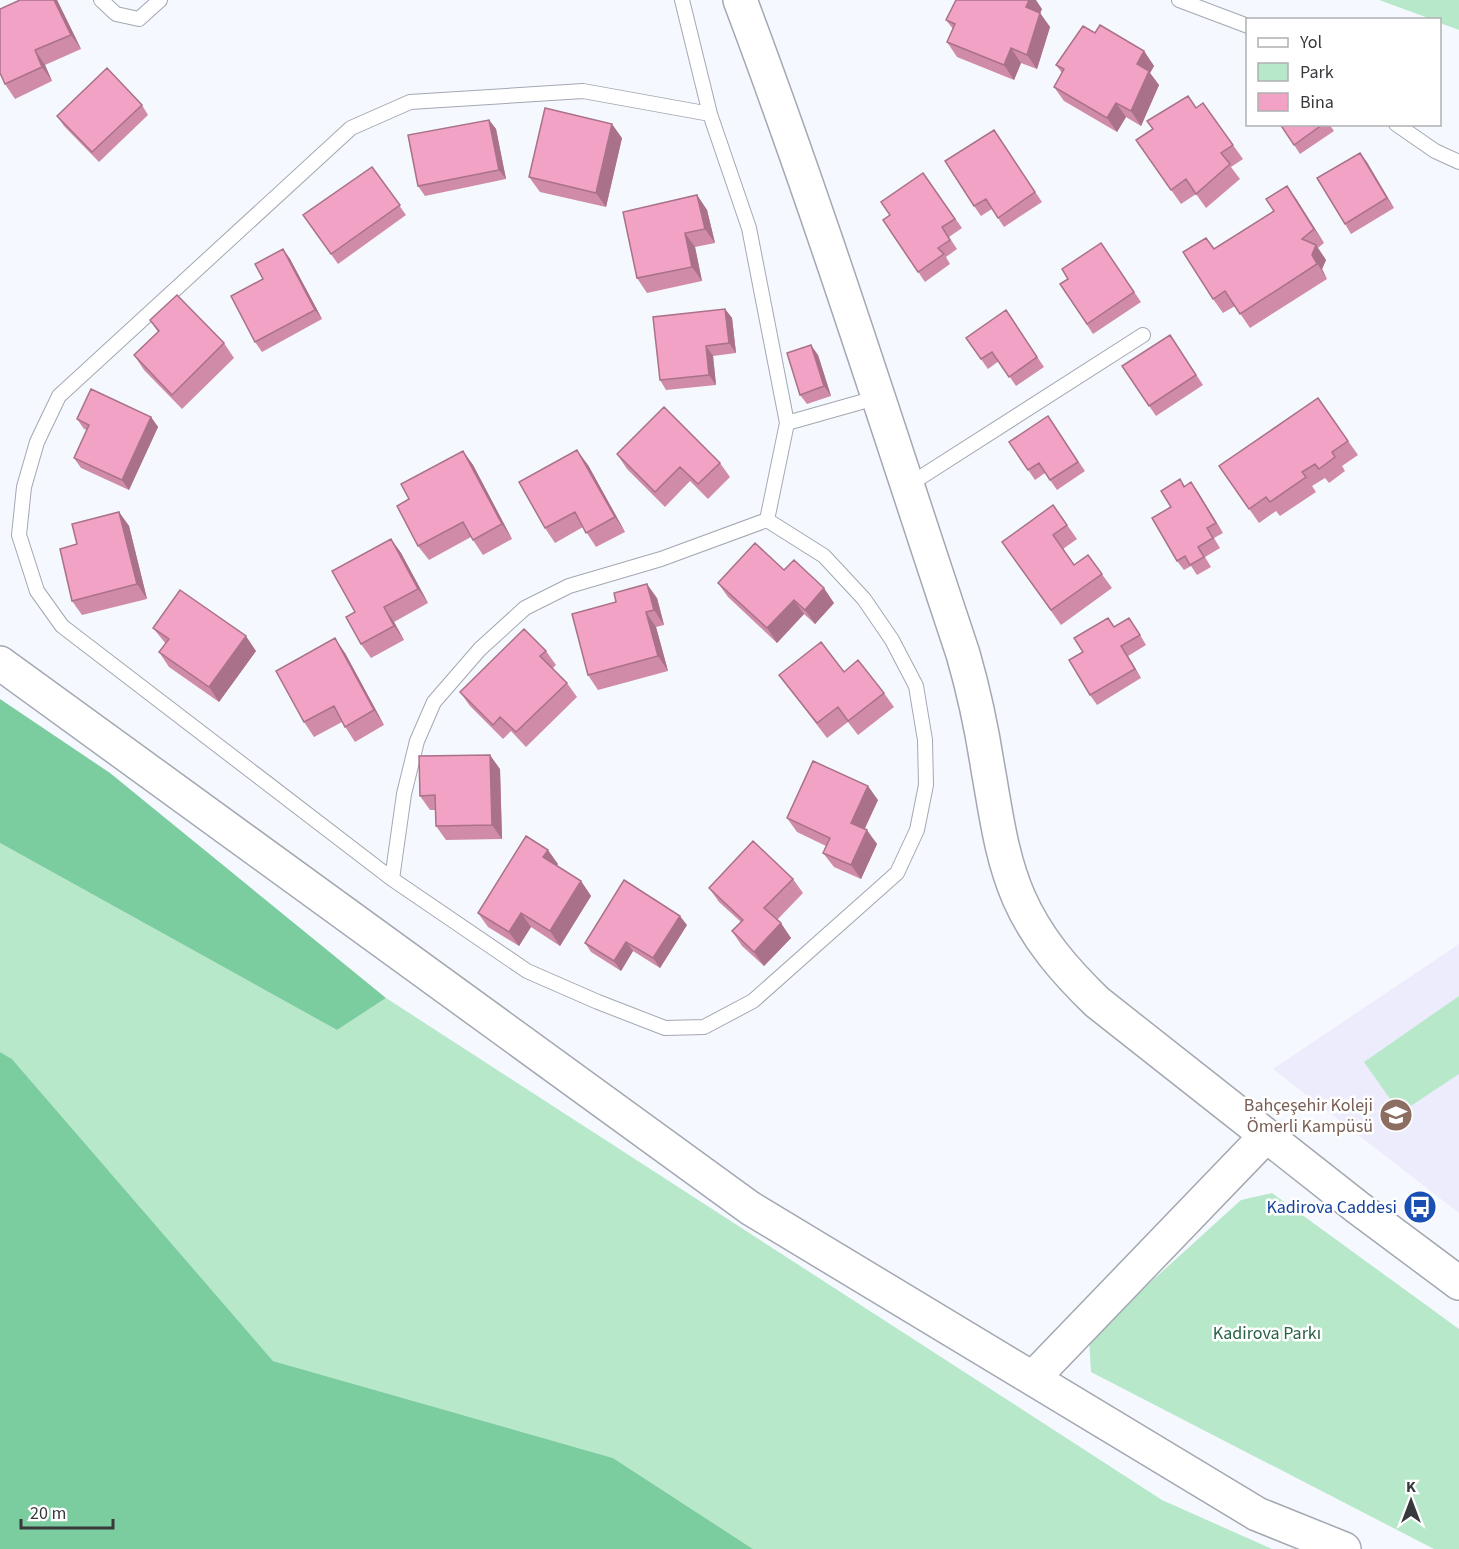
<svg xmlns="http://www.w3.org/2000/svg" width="1459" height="1549" font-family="'Source Sans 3',sans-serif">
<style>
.education{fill:#edecfd}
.green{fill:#b7e8ca}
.forest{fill:#7bcd9f}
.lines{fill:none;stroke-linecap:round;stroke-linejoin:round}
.lane-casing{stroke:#a3a8b1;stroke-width:16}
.secondary-casing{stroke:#a3a8b1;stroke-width:36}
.lane{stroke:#fff;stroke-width:14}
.secondary{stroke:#fff;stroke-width:33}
.wall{fill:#d08ba9}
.shaded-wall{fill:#a9718a}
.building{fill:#f2a2c5;stroke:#a9718a;stroke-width:1.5}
.labels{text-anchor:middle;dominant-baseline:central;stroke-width:5;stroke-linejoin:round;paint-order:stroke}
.education-label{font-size:18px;fill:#785e54;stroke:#fff;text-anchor:end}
.transit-label{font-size:18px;fill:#164399;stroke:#fff;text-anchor:end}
.park-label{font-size:18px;fill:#276344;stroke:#fff}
</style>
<rect width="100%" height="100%" fill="#f5f8fe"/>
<path class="education" d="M1459,944V1213L1273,1069Z"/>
<path class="green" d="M1379,0H1459V30L1440,23V20L1431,19Z
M0,843L337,1030L386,998L1162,1500L1272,1549H753L613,1458L273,1361L12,1059L0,1052Z
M1459,996V1074L1400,1113L1364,1062Z
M1272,1193L1459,1329V1549H1434L1091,1372L1089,1338L1241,1200Z"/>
<path class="forest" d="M0,699L110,773L386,998L337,1030L0,843Z
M0,1052L12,1059L273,1361L613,1458L753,1549H0Z"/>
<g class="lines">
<defs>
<path id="lane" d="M101,0L116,14L139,19L160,0
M682,0L710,114L749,228L787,423L767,520
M1179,0L1248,26
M710,114L583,91L410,102L351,128L59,396L37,442L24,487L19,535L37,591L62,626L392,879L527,971L598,1002L665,1028L704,1027L753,1001L897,873L917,830L926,785L925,740L916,686L892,640L864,599L824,556L767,520
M1396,124L1435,151L1459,162
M787,423L879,397
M907,486L1143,335
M392,879L404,794L417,741L434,702L480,649L525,608L569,586L661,559L767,520"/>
<path id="secondary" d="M740,0C821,215 890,435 963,654C974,692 982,730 988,769C996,813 1001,857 1019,898C1037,939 1065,971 1097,1002L1357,1207L1459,1283
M0,663L750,1208L1257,1514L1344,1549
M1033,1378L1266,1136"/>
</defs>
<use href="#lane" class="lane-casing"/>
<use href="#secondary" class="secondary-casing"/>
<use href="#lane" class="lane"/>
<use href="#secondary" class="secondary"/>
</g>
<path class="wall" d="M57,0L81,49L45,65L52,81L15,99L5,84Z
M1042,9L1040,13L1050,27L1037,69L1021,63L1014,80L957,57L947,42L953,29L946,20Z
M1095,33L1144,51L1154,66L1150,73L1159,85L1141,126L1126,117L1117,132L1064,101L1054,87L1062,73L1056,65Z
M1203,103L1243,159L1231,167L1240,179L1206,208L1196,194L1181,204L1136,140L1196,108Z
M142,105L148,115L99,162L64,126L57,116Z
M489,120L496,129L506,179L425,196L418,186Z
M1280,124H1329L1334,131L1300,154Z
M994,130L1042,202L1004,227L992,209L981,216L974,206Z
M622,138L606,207L540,192L529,177Z
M1360,153L1394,208L1351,234L1345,224Z
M372,167L406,215L338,264L303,215Z
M923,173L962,228L949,237L957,249L946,257L950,264L925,282L883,220L890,215Z
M1287,186L1324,243L1318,248L1326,260L1322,269L1327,279L1250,328L1235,306L1223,313L1213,299L1206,238L1214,249L1274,211Z
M697,195L707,210L715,243L695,247L702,281L647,293L637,278Z
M1101,243L1141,302L1093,334L1060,284L1068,279Z
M283,249L290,259L322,319L262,352L255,342L263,279Z
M725,309L732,318L736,353L713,356L716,385L666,390L660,380Z
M1006,310L1044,367L1016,386L999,361L988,369L966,338Z
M150,320L224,343L234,358L182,409L144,370L134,355L158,332Z
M1170,335L1203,385L1156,416L1122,366Z
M818,355L831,396L807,404L800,395Z
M1318,398L1358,455L1342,466L1345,471L1329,483L1325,478L1312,486L1316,492L1280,516L1276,511L1259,523L1219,466Z
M1048,416L1085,471L1057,490L1045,473L1035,480L1009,442Z
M151,417L158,427L129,490L81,468L74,458L87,430L84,429L77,419Z
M463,451L473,465L512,539L483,555L471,537L429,560L418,546L409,499Z
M617,454L720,463L730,477L708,499L690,481L665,507L627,469Z
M588,465L625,532L596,547L583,527L555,543L545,528Z
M1180,479L1185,486L1191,482L1223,533L1214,538L1220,548L1205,557L1211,567L1197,575L1191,566L1184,570L1177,561L1171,507Z
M1053,505L1077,539L1063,549L1074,565L1088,555L1112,588L1061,625L1002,542Z
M119,512L129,526L147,599L82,615L72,601L77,544Z
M391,539L401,553L428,603L394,622L404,640L371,658L361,644L355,612Z
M784,570L834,603L815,624L804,614L777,643L728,597L718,583Z
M657,598L664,625L656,627L668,671L598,690L588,675Z
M1108,618L1114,627L1136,628L1146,645L1128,656L1141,678L1097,705L1090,695L1083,652Z
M153,628L256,651L219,702L169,667L159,652L166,644Z
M546,651L556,665L552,669L567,683L577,697L526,747L511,731L503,739L470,706L460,692Z
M345,653L384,725L355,742L342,722L314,737L304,722Z
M844,672L884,693L894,707L858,735L848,722L827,738L779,675Z
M500,769L502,839L446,840L436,826V810H430L420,796Z
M878,800L864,829L877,844L861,879L834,867L823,853L826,846L797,832L787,818Z
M558,864L557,866L581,881L591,896L560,946L531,927L519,946L488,927L478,913Z
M793,879L803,893L777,920L791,938L764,966L742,946L732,931L741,922L719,902L709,888Z
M687,925L660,968L633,951L621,971L591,952L585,943Z"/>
<path class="shaded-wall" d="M54,0H57L81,49L71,35Z
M1029,0H1036L1042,9L1040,13L1050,27L1037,69L1027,55L1026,7Z
M1011,48L1021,63L1014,80L1004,65Z
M35,50L45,65L52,81L42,67Z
M1144,51L1154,66L1150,73L1159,85L1141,126L1131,111L1137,64Z
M1116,103L1126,117L1117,132L1107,118Z
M489,120L496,129L506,179L499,170Z
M612,124L622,138L606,207L596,193Z
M1360,153L1367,162L1394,208L1387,198Z
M1287,186L1297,200L1324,243L1314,229Z
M697,195L707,210L715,243L705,229Z
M685,233L695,247L702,281L692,267Z
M1316,245L1326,260L1322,269L1327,279L1312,255Z
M283,249L290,259L322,319L315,310Z
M725,309L732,318L736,353L729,343Z
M811,345L818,355L831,396L824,386Z
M706,346L713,356L716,385L709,375Z
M151,417L158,427L129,490L122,480Z
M577,450L588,465L625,532L615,517Z
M463,451L473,465L512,539L502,524Z
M1191,482L1198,492L1223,533L1216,523Z
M119,512L129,526L147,599L137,584Z
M391,539L401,553L428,603L418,589Z
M647,584L657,598L664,625L654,610Z
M824,588L834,603L815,624L805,610Z
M794,600L804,614L777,643L767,628Z
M384,607L394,622L404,640L394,626Z
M646,612L656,627L668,671L658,656Z
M246,636L256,651L219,702L209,687Z
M335,638L345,653L384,725L374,710Z
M1121,646L1128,656L1141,678L1135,669Z
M490,755L500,769L502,839L492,825Z
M868,786L878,800L861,837L851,823Z
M867,830L877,844L861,879L851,865Z
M548,850L558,864L553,872L543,857Z
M581,881L591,896L560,946L550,931Z
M521,913L531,927L519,946L509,932Z
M680,916L687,925L660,968L653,958Z
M781,923L791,938L764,966L754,952Z
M626,942L633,951L621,971L614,961Z"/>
<path class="building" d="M20,0H54L71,35L35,50L42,67L5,84L0,73V9Z
M956,0H1029L1026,7L1040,13L1027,55L1011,48L1004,65L947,42L955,24L946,20Z
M1100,25L1144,51L1137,64L1149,71L1131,111L1116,103L1107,118L1054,87L1064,69L1056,65L1083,26L1095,33Z
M107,68L142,105L92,152L57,116Z
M1188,96L1196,108L1203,103L1233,145L1221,153L1230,164L1196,194L1186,179L1171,190L1136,140L1153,129L1147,121Z
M545,108L612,124L596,193L529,177Z
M489,120L499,170L418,186L408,135Z
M1280,124H1323L1294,145Z
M994,130L1035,192L998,218L986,199L974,206L945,161Z
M1360,153L1387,198L1345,224L1317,178Z
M372,167L400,205L331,254L303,215Z
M923,173L955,219L942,227L950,240L938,248L944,254L918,272L883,220L890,215L881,202Z
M1287,186L1314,229L1302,239L1316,245L1312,255L1317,264L1240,314L1225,291L1213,299L1183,252L1206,238L1214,249L1274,211L1266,199Z
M697,195L705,229L685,233L692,267L637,278L623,212Z
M1101,243L1134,292L1087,324L1060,284L1068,279L1062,269Z
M283,249L315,310L255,342L231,296L263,279L255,264Z
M177,295L224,343L172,395L134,355L159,331L150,320Z
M725,309L729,343L706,346L709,375L660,380L653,317Z
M1006,310L1037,357L1009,377L992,352L981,359L966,338Z
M1170,335L1196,375L1149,406L1122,366Z
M811,345L824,386L800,395L787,353Z
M91,389L151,417L122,480L74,458L89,425L77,419Z
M1318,398L1348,441L1332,452L1335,457L1319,469L1315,464L1302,472L1306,477L1270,502L1266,497L1249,509L1219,466Z
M664,407L720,463L698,484L680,467L655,492L617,454Z
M1048,416L1078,462L1050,480L1039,463L1028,470L1009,442Z
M577,450L615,517L586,533L575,512L545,528L519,482Z
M463,451L502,524L473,540L463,522L418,546L397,506L409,499L401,484Z
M1180,479L1184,487L1191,482L1216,523L1207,528L1213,538L1198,547L1204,557L1190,565L1185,556L1177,561L1152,518L1171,507L1161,491Z
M1053,505L1067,525L1053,535L1074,565L1088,555L1102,574L1051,610L1002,542Z
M119,512L137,584L72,601L60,549L77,544L72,524Z
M391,539L418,589L384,607L394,626L361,644L346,617L355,612L332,571Z
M755,543L784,570L794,560L824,588L805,610L794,600L767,628L718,583Z
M647,584L654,610L646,612L658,656L588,675L572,614L616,602L614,593Z
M180,590L246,636L209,687L159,652L169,639L153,628Z
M1108,618L1114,627L1129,618L1140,635L1121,646L1135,669L1090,695L1069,660L1083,652L1074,638Z
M524,629L546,651L540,656L567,683L516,732L500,717L493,725L460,692Z
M335,638L374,710L345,727L334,706L304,722L276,671Z
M821,642L844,672L858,660L884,693L848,721L838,707L817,723L779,675Z
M490,755L492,825L436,826L435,795L420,796L419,756Z
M813,761L868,786L851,823L867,830L851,865L823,853L830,838L787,818Z
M526,836L548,850L543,857L581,881L550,931L521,913L509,932L478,913Z
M753,841L793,879L764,908L781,923L754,952L732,931L743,920L709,888Z
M624,880L680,916L653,958L626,942L614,961L585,943Z"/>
<defs>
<symbol id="school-disc" viewBox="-11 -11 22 22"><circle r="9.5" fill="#8d6e63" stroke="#fff"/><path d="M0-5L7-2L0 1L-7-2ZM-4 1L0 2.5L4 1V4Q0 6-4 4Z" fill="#fff"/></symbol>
<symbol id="bus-disc" viewBox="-11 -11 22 22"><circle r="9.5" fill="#1a4fb4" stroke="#fff"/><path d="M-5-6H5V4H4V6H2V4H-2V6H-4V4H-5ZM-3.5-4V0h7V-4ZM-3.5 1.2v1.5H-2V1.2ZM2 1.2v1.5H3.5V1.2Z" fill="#fff"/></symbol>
</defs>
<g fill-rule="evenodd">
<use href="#school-disc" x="1377" y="1096" width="38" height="38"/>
<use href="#bus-disc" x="1401" y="1188" width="38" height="38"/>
</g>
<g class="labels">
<g class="education-label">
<text x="1373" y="1105">Bahçeşehir Koleji<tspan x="1373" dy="21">Ömerli Kampüsü</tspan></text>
</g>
<g class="transit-label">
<text x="1397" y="1207">Kadirova Caddesi</text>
</g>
<g class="park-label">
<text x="1267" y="1333">Kadirova Parkı</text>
</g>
</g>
<rect x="1246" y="18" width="195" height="108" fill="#ffffff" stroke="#afb0b1" stroke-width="1.5"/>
<rect x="1258" y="38" width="30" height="9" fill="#ffffff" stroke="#afb0b1" stroke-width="1.5"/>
<text x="1300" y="48" font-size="18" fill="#37393d">Yol</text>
<rect x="1258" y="63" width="30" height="18" fill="#b7e8ca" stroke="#afb0b1" stroke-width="1.5"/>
<text x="1300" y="78" font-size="18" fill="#37393d">Park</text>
<rect x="1258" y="93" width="30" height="18" fill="#f2a2c5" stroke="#afb0b1" stroke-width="1.5"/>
<text x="1300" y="108" font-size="18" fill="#37393d">Bina</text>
<g transform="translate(1411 1501)" stroke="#ffffff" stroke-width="4.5" paint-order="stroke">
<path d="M0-4.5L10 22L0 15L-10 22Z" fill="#37393d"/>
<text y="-9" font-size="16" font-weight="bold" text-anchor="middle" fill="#37393d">K</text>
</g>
<path d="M21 1519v9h92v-9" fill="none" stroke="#37393d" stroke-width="3"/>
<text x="30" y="1519" font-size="18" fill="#37393d" stroke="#ffffff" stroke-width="4.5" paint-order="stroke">20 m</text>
</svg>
